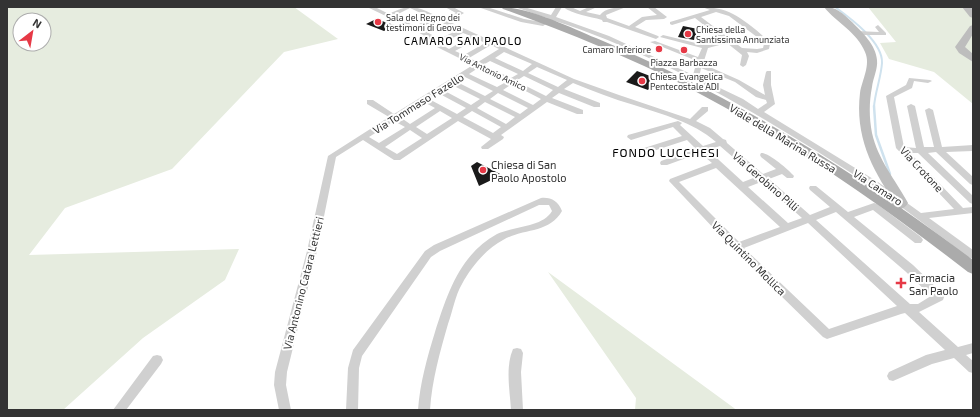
<svg xmlns="http://www.w3.org/2000/svg" width="980" height="417" font-family="'Exo 2',sans-serif">
<style>
.green{fill:#e6ecdf;fill-rule:evenodd}
.lines{fill:none;stroke-linecap:round;stroke-linejoin:round}
.stream-far1{stroke:#cfe2ee;stroke-width:2}
.stream{stroke:#cfe2ee;stroke-width:2.5}
.building{fill:#1a1a1a}
.street{fill:#d0d0d0;fill-rule:evenodd}
.secondary{fill:#bdbdbd;fill-rule:evenodd}
.primary{fill:#ababab;fill-rule:evenodd}
.poi-dot{fill:#e63946;stroke:#fff;stroke-width:1.5}
.labels{text-anchor:middle;dominant-baseline:central;stroke-width:4;stroke-linejoin:round;paint-order:stroke}
.far-poi-label{font-size:9px;fill:#333;stroke:#fff;text-anchor:start}
.far-street-label{font-size:9px;fill:#333;stroke:#fff}
.far-quarter-label{font-size:11px;letter-spacing:1px;fill:#000;stroke:#fff}
.street-label{font-size:11px;fill:#333;stroke:#fff}
.poi-label{font-size:11px;fill:#333;stroke:#fff;text-anchor:start}
.neighbourhood-label{font-size:12px;letter-spacing:1px;fill:#000;stroke:#fff}
</style>
<rect width="100%" height="100%" fill="#fff"/>
<path class="green" d="M7,7H294L338,39L284,52L172,169L65,208L29,255L239,249L225,280L143,338L63,410H7ZM20,20H44V44H20Z
M868,7H973V104L934,72L889,59L880,43L896,42Z
M548,272L734,408L736,410H635L636,398Z"/>
<g class="lines">
<path class="stream-far1" d="M835,7C850,18 883,42 882,63C881,78 875,92 874,107"/>
<path class="stream" d="M874,106L876,135L890,174"/>
</g>
<path class="building" d="M376,19L394,25L384,31L366,24Z
M683,26L698,29L694,40L678,37Z
M637,71L658,79L648,90L626,82Z
M477,162L502,175L479,186L471,166Z"/>
<g class="lines">
<path class="street" d="M367,7H375L389,14C414,1 421,9 445,20L456,13L445,7H453L464,13L450,22L574,79L619,95L690,119L702,107H708V111L696,121L710,128L723,139L726,140L727,143L763,174L776,169L761,157L760,155L761,153C768,152 789,170 794,176L793,178H787L782,174L769,179L810,215L830,207L810,190L809,188L810,186H816L848,212L874,203L877,204L921,237L923,240L921,243H915L873,210L854,217L913,265L943,294L944,297L943,300L919,312L958,347L973,343V353L966,355L973,361V373L969,372L954,358L932,364L893,381L889,380L887,376L889,372L926,355L945,350L905,313L901,314L827,339L823,337L734,250L669,181L670,179L712,163L700,153L667,165H661L660,163L661,161L696,149L687,140L647,153H641L640,151L641,149L682,136L673,127L631,140L627,137L628,135L678,121L682,123L680,125L703,146L716,142C692,121 663,115 634,105C613,99 593,91 573,83L564,89L600,103V107H594L559,93L552,98L583,110V114H577L547,102L501,135L504,137L503,139L488,149H482L481,147L491,139L458,121L400,160H394L363,140L336,157L317,251L287,372L286,385L291,410H279L274,385L275,372L307,251L328,156L389,117L367,104V100H373L394,114L473,65L437,47L436,43L413,29ZM410,8L431,18L415,26L394,16ZM436,20L458,30L439,39L420,28ZM463,33L471,36L449,49L442,45V43ZM477,39L485,43L464,55L455,51ZM491,45L499,49L478,62L469,58ZM504,52L532,64L523,71L495,58ZM490,61L518,74L511,78L483,65ZM537,67L567,80L558,87L528,73ZM478,68L506,82L497,87L469,74ZM524,76L553,90L546,96L516,81ZM465,77L493,91L485,96L457,82ZM512,84L541,99L533,105L503,90ZM452,85L480,99L471,105L443,90ZM438,93L466,108L457,114L429,99ZM498,93L528,108L520,114L490,99ZM424,102L435,108L410,124L400,117ZM485,102L515,117L506,124L477,108ZM440,111L452,118L427,134L416,127ZM472,111L501,127L493,133L463,117ZM394,121L405,127L379,143L369,137ZM410,130L422,138L397,154L385,147ZM720,146L756,177L743,182L708,150ZM716,168L780,227L739,242L679,182ZM761,182L802,218L788,223L748,187ZM836,212L905,271L931,296L918,304H910L816,220ZM808,223L897,306L829,329L744,248Z
M478,7H487L524,19L542,22L547,18L515,7H524L551,15L556,7H562L556,17L609,36L693,75L697,61L650,42L655,41L698,57L702,48L660,37L663,35L704,45L714,33L695,18L672,25L670,24V22L710,10L702,7C712,7 724,9 733,14C743,19 764,35 770,44L769,49L757,53L747,52L749,56L746,65L743,67L740,65L742,55L727,43L708,48L703,64L739,80L765,95L763,85L766,72L767,71H771V85L775,104L764,112L878,182L921,213L954,209L896,148L886,96L906,85L909,78L930,80L932,81L928,83L914,81L912,88L894,97L904,147L916,148L907,106L911,104L915,106L924,147H934L925,110L929,108L933,110L942,147L973,145V151L946,152L973,177V185L970,184L936,152L928,153L973,196V204L970,203L918,153H910L963,208L973,207V213L929,218L973,250V259C963,256 954,246 946,240C921,222 896,202 870,185C770,121 666,56 552,20L543,26L521,22ZM716,12L729,16L761,40L764,44L763,48L757,49L742,48L701,17ZM718,36L723,40L711,44ZM701,68L735,82L756,97L766,100L767,103L758,109L743,99L699,78Z
M563,7H571L580,11L589,7H597L586,12L600,15C605,8 617,7 626,7L606,15L607,18L629,26L642,17L657,15L647,7H654L667,17L664,19L646,20L635,27L658,36L659,37L656,39L607,22H603L602,20C589,16 574,15 563,7Z
M878,25L886,33V35H856L853,33L856,31L879,32L875,27Z
M541,198C551,197 558,201 562,211C549,234 523,228 503,240C486,249 471,267 462,284C455,296 453,310 448,324C440,352 432,380 430,410H418C420,383 427,358 435,332C447,295 459,255 497,234C513,226 542,228 552,211L549,205H539L440,251L431,257L362,356L359,368L358,410H346L348,368L353,350L425,251L434,245Z
M517,348L521,349L523,353L521,372L523,410H511C510,392 505,367 513,349Z
M157,355L161,356L163,360L161,364L126,410H113L153,356Z"/>
<path class="secondary" d="M824,7C837,7 842,13 852,22C862,32 876,45 877,60C878,69 873,78 872,87C869,102 869,118 872,133C878,160 895,179 908,203C905,209 896,212 889,210L888,207L889,204L894,201C871,168 855,135 860,93C862,80 871,65 865,52C857,32 837,23 824,7Z
M962,7H971L973,10V18L970,17Z
M973,25V34L965,47L973,54V62L959,53L955,47L970,26Z"/>
<path class="primary" d="M501,7C528,7 570,27 596,38C732,95 855,171 973,260V274L968,272C879,203 788,140 689,88C629,57 566,32 503,9Z"/>
</g>
<g class="poi-dot">
<circle cx="378" cy="22" r="4"/>
<circle cx="688" cy="34" r="4"/>
<circle cx="659" cy="49" r="4"/>
<circle cx="684" cy="50" r="4"/>
<circle cx="642" cy="81" r="4"/>
<circle cx="483" cy="170" r="4"/>
<path d="M899 277h4v4h4v4h-4v4h-4v-4h-4v-4h4z"/>
</g>
<g class="labels">
<g class="far-poi-label">
<text x="386" y="17">Sala del Regno dei<tspan x="386" dy="10">testimoni di Geova</tspan></text>
<text x="696" y="29">Chiesa della<tspan x="696" dy="10">Santissima Annunziata</tspan></text>
<text x="651" y="49" text-anchor="end">Camaro Inferiore</text>
<text x="684" y="62" text-anchor="middle">Piazza Barbazza</text>
<text x="650" y="76">Chiesa Evangelica<tspan x="650" dy="10">Pentecostale ADI</tspan></text>
</g>
<g class="far-street-label">
<text transform="translate(493 72) rotate(26)">Via Antonio Amico</text>
</g>
<g class="far-quarter-label">
<text x="463" y="40">CAMARO SAN PAOLO</text>
</g>
<g class="street-label">
<text transform="translate(418 103) rotate(-32)">Via Tommaso Fazello</text>
<text transform="translate(783 138) rotate(31)">Viale della Marina Russa</text>
<text transform="translate(922 169) rotate(47)">Via Crotone</text>
<text transform="translate(766 181) rotate(41)">Via Gerobino Pilli</text>
<text transform="translate(878 187) rotate(33)">Via Camaro</text>
<text transform="translate(749 258) rotate(45)">Via Quintino Mollica</text>
<text transform="translate(303 283) rotate(-76)">Via Antonino Catara Lettieri</text>
</g>
<g class="poi-label">
<text x="491" y="164">Chiesa di San<tspan x="491" dy="13">Paolo Apostolo</tspan></text>
<text x="909" y="277">Farmacia<tspan x="909" dy="13">San Paolo</tspan></text>
</g>
<g class="neighbourhood-label">
<text x="666" y="152">FONDO LUCCHESI</text>
</g>
</g>
<rect width="980" height="417" fill="none" stroke="#333333" stroke-width="16"/>
<g transform="translate(32 32) rotate(31)"><circle r="19" fill="#ffffff" stroke="#adadad"/>
<path d="M0-3L7 15L0 10L-7 15Z" fill="#e63946"/>
<text y="-6" font-size="11" font-weight="bold" text-anchor="middle" fill="#333333">N</text>
</g>
</svg>
